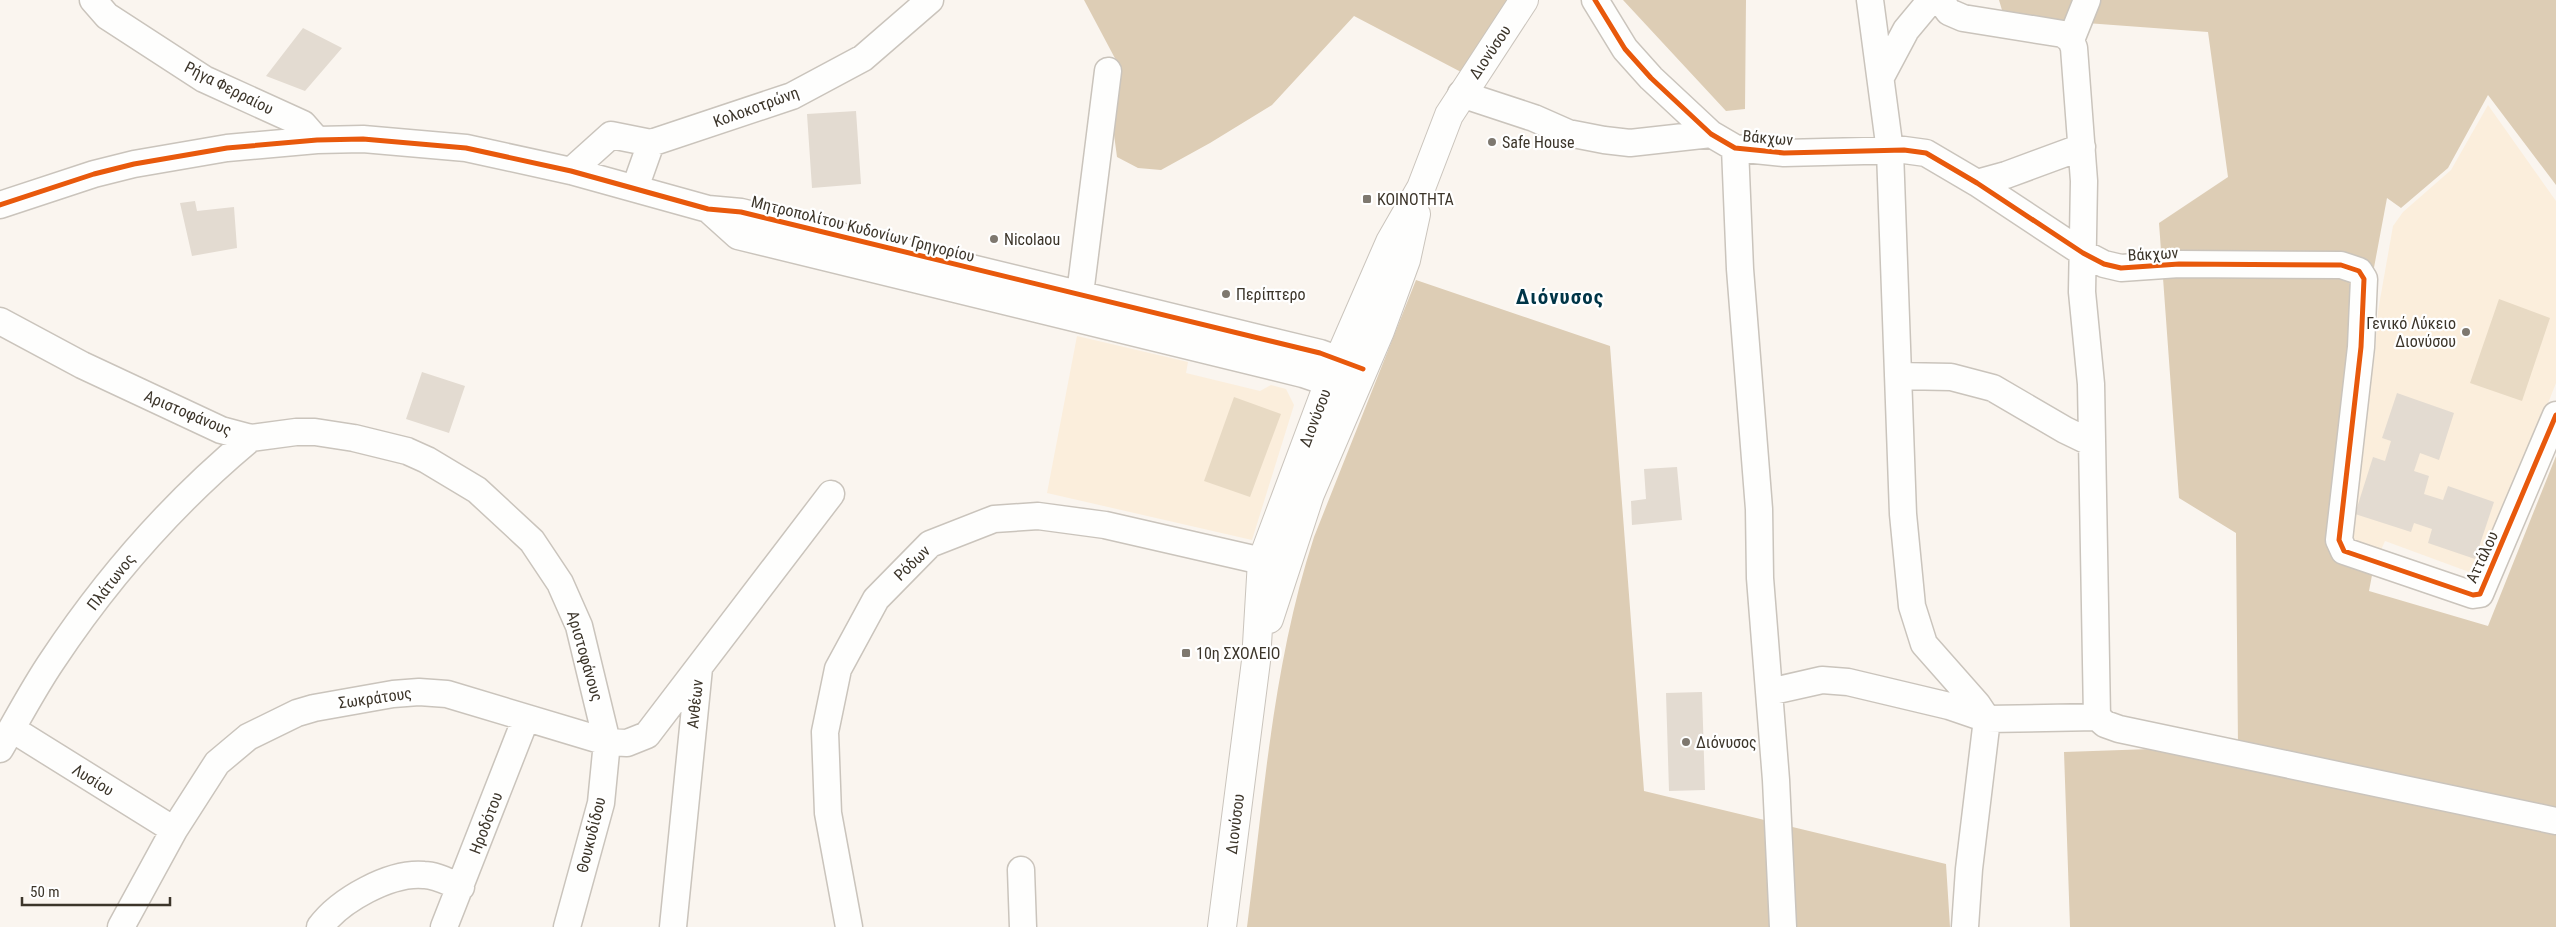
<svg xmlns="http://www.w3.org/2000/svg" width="2556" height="927" font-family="'Roboto Condensed',sans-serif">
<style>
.built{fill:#fbeedc}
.green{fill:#e8dac4}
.forest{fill:#ddcdb5}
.building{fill:#e3dbd1}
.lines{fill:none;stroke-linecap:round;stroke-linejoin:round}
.minor-casing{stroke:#cac4bc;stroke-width:29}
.major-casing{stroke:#cac4bc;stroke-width:30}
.minor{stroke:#fefefd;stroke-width:26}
.major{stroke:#fefefd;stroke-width:28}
.cycleway-casing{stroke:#fff;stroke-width:8}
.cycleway{stroke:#e8590c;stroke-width:5}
.poi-dot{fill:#7e786f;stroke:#fff;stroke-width:2}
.labels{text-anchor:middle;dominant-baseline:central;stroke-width:4.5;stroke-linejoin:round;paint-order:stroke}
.street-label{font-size:16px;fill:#3c352a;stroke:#fff}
.poi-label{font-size:16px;fill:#3c352a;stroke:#fff;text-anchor:start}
.district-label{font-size:21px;font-weight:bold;letter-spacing:1px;fill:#003547;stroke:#fff}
</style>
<rect width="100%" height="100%" fill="#faf5ef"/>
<path class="built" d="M2488,105L2556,201V383L2480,576L2385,541L2380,552L2347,537L2375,354L2378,311L2393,226L2403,212L2451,170Z
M1077,336L1188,362L1186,373L1260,391L1271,385L1286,389L1294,405L1252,540L1047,493Z"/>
<path class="green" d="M2499,299L2550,318L2522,401L2470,383Z
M1234,397L1281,414L1250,497L1204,481Z"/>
<path class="forest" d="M1084,0H1508L1461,72L1354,16L1272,105L1210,143L1161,170L1138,168L1117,157L1111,112L1118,64Z
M1623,0H1746L1745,109L1726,111Z
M1999,0H2556V185L2488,95L2448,168L2401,208L2387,198L2367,305L2344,544L2376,554L2369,591L2488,626L2556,456V927H2070L2064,752L2238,746L2236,533L2179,498L2159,223L2228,177L2208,32L2004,17Z
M1416,280L1610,346L1644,791L1946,864L1950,927H1247C1264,796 1273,663 1314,537Z"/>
<path class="building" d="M303,28L342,48L305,91L266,76Z
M856,111L861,184L812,188L807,114Z
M195,201L197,211L234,207L237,248L192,256L180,203Z
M422,372L465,386L449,433L406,419Z
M2397,393L2454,413L2439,460L2420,453L2414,471L2429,476L2424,494L2443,500L2448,486L2494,502L2475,559L2428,543L2432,529L2414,523L2411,532L2355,514L2373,457L2385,461L2391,441L2382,438Z
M1677,467L1682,520L1632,525L1631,501L1646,499L1644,469Z
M1702,692L1705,790L1669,791L1666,693Z"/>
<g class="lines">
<defs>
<path id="minor" d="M93,0L107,16L204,79L303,124L317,140
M1595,0L1625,49L1651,78L1711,134L1735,148L1784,153L1904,150L1926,153L1977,183L2083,253L2104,264L2121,268L2179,264L2341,265L2359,271L2364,279L2361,347L2339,540L2344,551L2473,595L2480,594L2556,415
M1870,0L1890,151L1903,514L1912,606L1924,644L1977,704L1987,719L1969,869L1965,927
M1940,0L1949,12L1963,18L2063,34L2071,40L2074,48L2084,181L2082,292L2091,384L2097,717
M2071,40L2087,0
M1881,77L1906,30L1931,0
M1461,94L1534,118L1568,133L1604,140L1630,143L1711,134
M1735,148L1740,269L1759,509L1760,578L1776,780L1783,927
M571,171L611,135L651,143L792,96L863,58L930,0
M1977,183L2006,175L2082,147
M635,188L651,143
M0,205L94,174L134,164L227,148L317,140L363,139L466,148L571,171L708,209L741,212L1320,353L1359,367
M708,209L738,236L1303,374L1350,390
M1078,310L1108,71
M0,321L82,365L221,430L251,438L296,432H315L354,438L407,451L427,460L477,490L532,541L560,583L579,626L607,742L601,803L567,927
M1898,376L1951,377L1993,388L2065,430L2092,443
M1769,692L1822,680L1848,682L1949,706L1987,719L2097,717L2105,724L2119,729L2556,821
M12,729L174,830
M0,749C17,720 33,689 52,661C107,578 175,501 251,438
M1021,870L1023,927
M121,927L174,830L217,763L248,737L297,713L314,708L393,694L419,692L447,694L607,742L627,743L647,735L831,494
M320,927C340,900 390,872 424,875C436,875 450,883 461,887
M444,927L526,718
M673,927L699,668
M849,927L828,813L825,732L838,669L876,599L930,544L994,519L1038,516L1105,525L1262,561L1285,563"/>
<path id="major" d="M1269,619L1310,494L1380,331L1406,260L1416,214
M1222,927L1256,661L1262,561L1329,382L1390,242L1421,188L1449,115L1524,0"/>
</defs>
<use href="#minor" class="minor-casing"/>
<use href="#major" class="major-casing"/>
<use href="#minor" class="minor"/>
<use href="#major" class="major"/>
<defs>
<path id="cycleway" d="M1595,0L1625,49L1651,78L1711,134L1735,148L1784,153L1904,150L1926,153L1977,183L2083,253L2104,264L2121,268L2179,264L2341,265L2359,271L2364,279L2361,347L2339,540L2344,551L2473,595L2480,594L2556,415
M0,205L94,174L134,164L227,148L317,140L363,139L466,148L571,171L708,209L741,212L1320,353L1363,369"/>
</defs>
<use href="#cycleway" class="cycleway-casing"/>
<use href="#cycleway" class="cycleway"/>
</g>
<g class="poi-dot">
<circle cx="1492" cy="142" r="5"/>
<rect x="1362" y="194" width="10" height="10" rx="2.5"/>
<circle cx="994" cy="239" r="5"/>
<circle cx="1226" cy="294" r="5"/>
<circle cx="2466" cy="332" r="5"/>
<rect x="1181" y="648" width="10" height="10" rx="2.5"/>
<circle cx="1686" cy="742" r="5"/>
</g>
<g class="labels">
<g class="street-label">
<text transform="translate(1490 52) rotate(-56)">Διονύσου</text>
<text transform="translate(229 88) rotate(27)">Ρήγα Φερραίου</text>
<text transform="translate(756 107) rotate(-20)">Κολοκοτρώνη</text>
<text transform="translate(1768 138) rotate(5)">Βάκχων</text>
<text transform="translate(863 229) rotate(14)">Μητροπολίτου Κυδονίων Γρηγορίου</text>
<text transform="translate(2153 254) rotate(-3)">Βάκχων</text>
<text transform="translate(188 413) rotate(23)">Αριστοφάνους</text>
<text transform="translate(1315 418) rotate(-69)">Διονύσου</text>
<text transform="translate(2482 557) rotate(-65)">Αττάλου</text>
<text transform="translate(912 563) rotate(-44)">Ρόδων</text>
<text transform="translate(111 582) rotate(-52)">Πλάτωνος</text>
<text transform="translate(585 656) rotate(74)">Αριστοφάνους</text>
<text transform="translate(375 698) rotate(-8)">Σωκράτους</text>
<text transform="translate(695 704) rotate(-84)">Ανθέων</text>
<text transform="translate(93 780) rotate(32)">Λυσίου</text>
<text transform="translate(486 823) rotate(-69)">Ηροδότου</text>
<text transform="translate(1235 824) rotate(-83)">Διονύσου</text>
<text transform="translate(591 835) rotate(-76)">Θουκυδίδου</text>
</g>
<g class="poi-label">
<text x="1502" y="142">Safe House</text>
<text x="1377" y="199">ΚΟΙΝΟΤΗΤΑ</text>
<text x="1004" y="239">Nicolaou</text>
<text x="1236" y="294">Περίπτερο</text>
<text x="2456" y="323" text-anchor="end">Γενικό Λύκειο<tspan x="2456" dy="18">Διονύσου</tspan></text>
<text x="1196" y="653">10η ΣΧΟΛΕΙΟ</text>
<text x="1696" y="742">Διόνυσος</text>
</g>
<g class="district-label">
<text x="1560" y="297">Διόνυσος</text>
</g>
</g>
<path d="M22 897v8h148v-8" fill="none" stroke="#3c352a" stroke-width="2.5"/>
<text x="30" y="897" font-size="15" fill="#3c352a" stroke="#ffffff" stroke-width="4" paint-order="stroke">50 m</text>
</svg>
